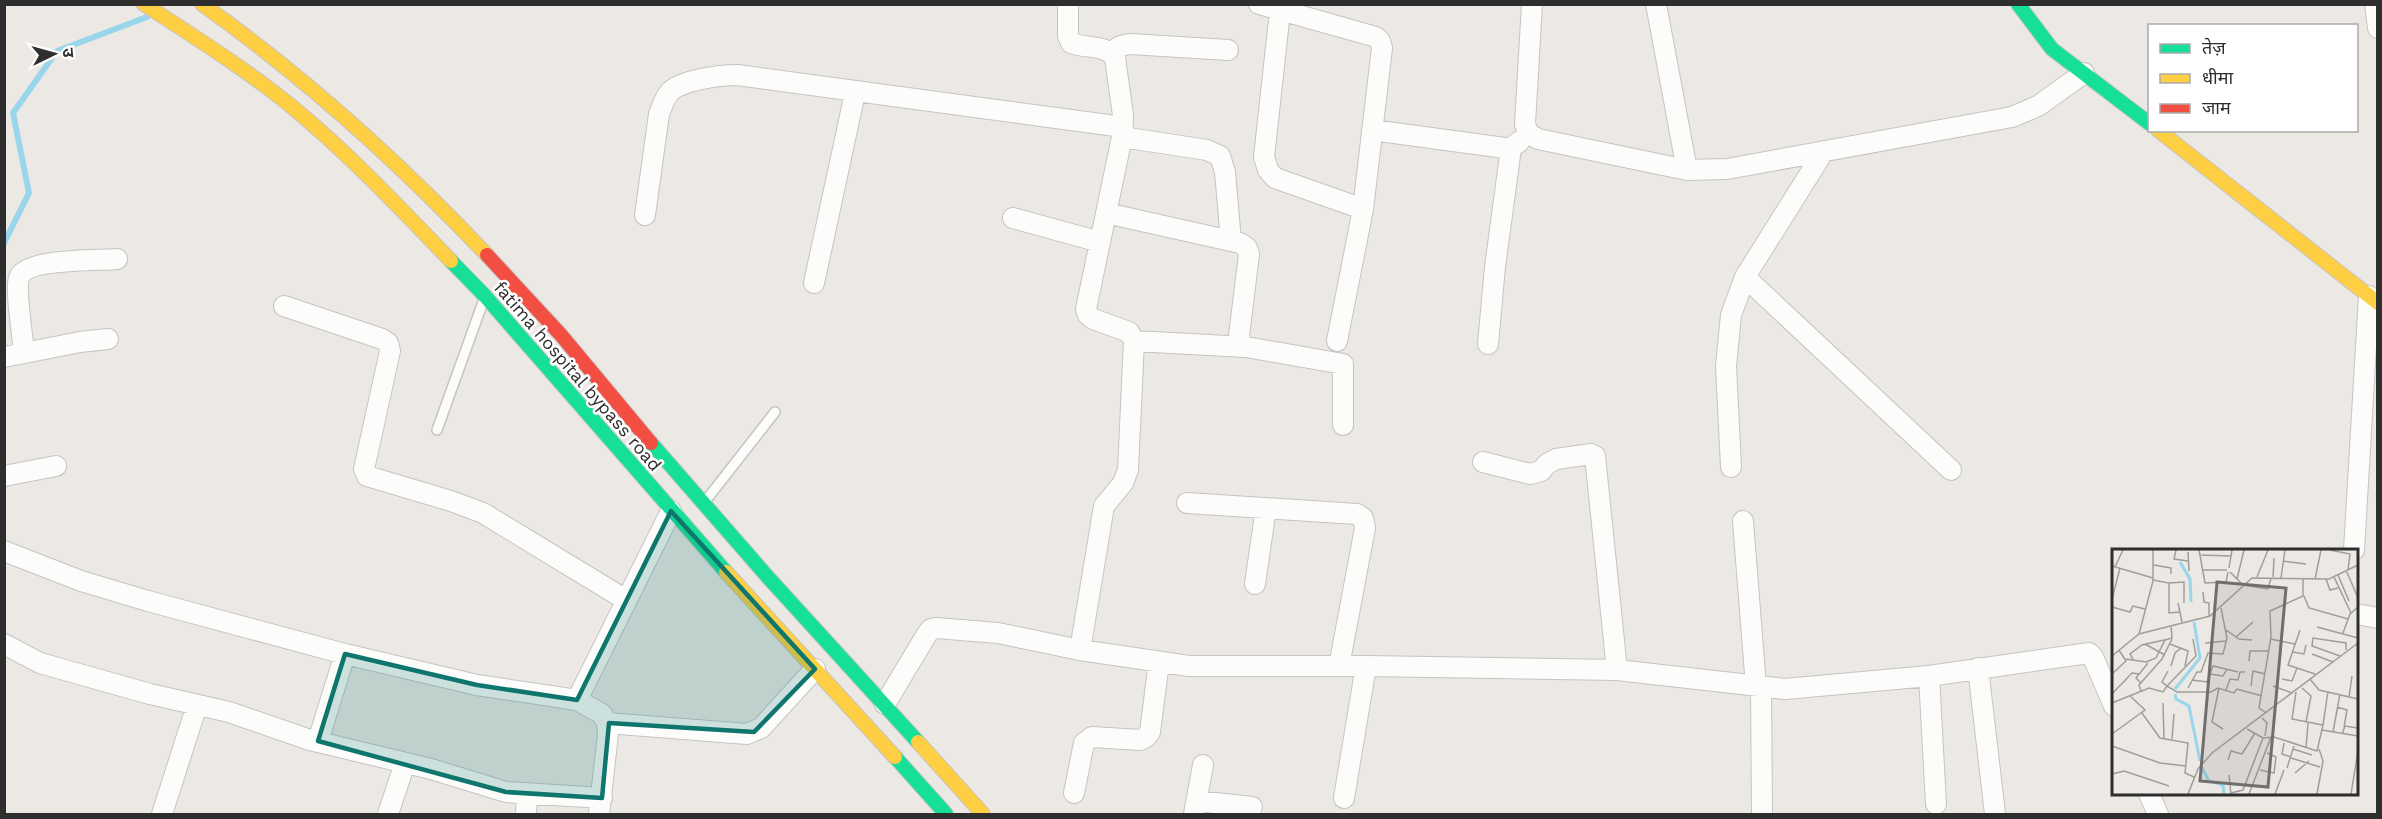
<svg xmlns="http://www.w3.org/2000/svg" width="2382" height="819" font-family="'Work Sans','Noto Sans Devanagari',sans-serif">
<style>
.lines{fill:none;stroke-linecap:round;stroke-linejoin:round}
.stream{stroke:#99d6ec;stroke-width:6}
.lane-casing{stroke:#c5c4c5;stroke-width:12}
.street-casing{stroke:#c5c4c5;stroke-width:22}
.fast-casing{stroke:#c5c4c5;stroke-width:16}
.slow-casing{stroke:#c5c4c5;stroke-width:16}
.jam-casing{stroke:#c5c4c5;stroke-width:16}
.lane{stroke:#fcfcfb;stroke-width:9}
.street{stroke:#fcfcfb;stroke-width:20}
.fast{stroke:#16e098;stroke-width:14}
.slow{stroke:#ffcf43;stroke-width:14}
.jam{stroke:#f24e42;stroke-width:14}
.marked{fill:#0f766e;fill-opacity:0.2;stroke:#0f766e;stroke-width:4.5;stroke-linejoin:round}
.labels{text-anchor:middle;dominant-baseline:central;stroke-width:5;stroke-linejoin:round;paint-order:stroke}
.street-label{font-size:18px;fill:#2e2e2e;stroke:#fff}
.inset-river{fill:none;stroke:#99d6ec;stroke-width:3}
.inset-road{fill:none;stroke:#a09e9b;stroke-width:1.5}
.view{fill:#706f6e;fill-opacity:0.15;stroke:#706f6e;stroke-width:3}
.inset-edge{fill:none;stroke:#2e2e2e;stroke-width:3}
</style>
<rect width="100%" height="100%" fill="#ece8e4"/>
<g class="lines">
<path class="stream" d="M4,243L29,193L13,113L57,51L147,17"/>
<defs>
<path id="lane" d="M437,430L483,302
M707,499L775,412"/>
<path id="street" d="M1068,4V36L1071,43C1085,49 1107,44 1115,58L1123,115L1122,137L1086,309L1088,315L1093,319L1129,332L1134,341L1128,470L1123,483L1104,506L1080,650
M1259,4L1376,37L1380,41L1382,48L1363,209L1337,341
M1532,4L1525,124L1528,133L1538,139L1687,170L1727,169L2012,117L2038,106L2084,73
M1656,4L1687,170
M2375,4L2378,28
M1280,11L1264,157L1268,170L1275,178L1363,209
M1112,52L1120,46L1130,44L1228,50
M1372,130L1505,148H1511L1520,141
M1122,137L1207,150L1220,156L1225,172L1231,241
M1106,213L1240,243L1247,248L1249,254L1239,336L1241,344L1246,347L1343,364V425
M645,215L659,114C662,107 664,99 669,93C680,80 720,75 737,75L1123,127
M1013,218L1100,242
M1745,277L1951,470
M814,283L855,93
M284,306L382,339L388,343L390,351L364,469L367,476L451,501L483,513L626,600
M1134,341L1246,347
M1488,344L1495,267L1511,148
M24,353C23,337 15,291 19,278C25,258 97,261 117,259
M4,357L80,342L108,339
M1483,462L1530,474L1541,471L1547,464L1556,459L1591,454L1595,456L1617,670
M1731,467L1726,366L1731,315L1745,277L1824,151
M4,476L56,466
M1187,503L1357,514L1363,518L1365,528L1339,666
M1743,521L1756,687
M2354,550L2369,296
M4,551L81,581L148,601L345,654L477,685L577,700L602,714L607,723L608,734L599,814
M1255,584L1266,508
M2356,614L2378,618
M4,644L40,663L150,694L229,712L310,740L431,769L506,792L602,798
M1978,668L1995,814
M1929,676L1936,804
M1761,687L1762,814
M577,700L671,511
M885,704L927,634L931,629L936,628L998,633L1080,650L1189,666H1366L1617,670L1785,689L1929,676L2089,653L2093,657L2114,706
M607,723L747,734L761,728L815,669
M318,741L345,654
M1074,793L1084,743L1092,737L1140,740L1146,737L1150,732L1159,662
M2149,794L2158,814
M1344,798L1366,666
M1197,801L1252,807
M162,814L197,705
M388,814L405,763
M526,814L527,794
M1194,814L1203,765"/>
<path id="fast" d="M2018,4L2052,49L2150,124
M451,261L485,296L726,572
M651,443L766,575L918,742
M895,757L946,814"/>
<path id="slow" d="M144,4C196,38 249,71 297,111C352,157 401,209 451,261
M202,4C306,78 399,162 487,255
M2158,130L2378,303
M726,572L895,757
M918,742L983,814"/>
<path id="jam" d="M487,255L561,335L651,443"/>
</defs>
<use href="#lane" class="lane-casing"/>
<use href="#street" class="street-casing"/>
<use href="#fast" class="fast-casing"/>
<use href="#slow" class="slow-casing"/>
<use href="#jam" class="jam-casing"/>
<use href="#lane" class="lane"/>
<use href="#street" class="street"/>
<use href="#fast" class="fast"/>
<use href="#slow" class="slow"/>
<use href="#jam" class="jam"/>
</g>
<path class="marked" d="M671,511L815,669L754,732L609,723L602,798L506,792L318,741L345,654L477,685L577,700Z"/>
<g class="labels">
<g class="street-label">
<text transform="translate(578 376) rotate(49)">fatima hospital bypass road</text>
</g>
</g>
<g transform="translate(2112 549)">
<rect width="246" height="246" fill="#ece8e4"/>
<path class="inset-river" d="M68,13L78,30L79,53M63,140L88,109L82,73M63,145L64,150L77,157L88,212M90,219L97,232L111,236L112,245"/>
<path class="inset-road" d="M64,1L62,10L76,12M87,1L93,34L114,33L116,23M218,1L238,5L236,21M76,3L77,22M87,6L119,7M171,12L194,15M42,16L59,19V25M0,17L41,29M3,18L11,1M117,19L120,1M90,21H115M234,21L246,49M118,23L131,36M226,26L237,52M145,28L156,1M161,28L162,9M222,28L239,64M169,29L173,1M125,30L132,1M203,30L209,1M214,30L218,41L226,39M41,31L57,34V64L68,63M57,34L72,33V54M131,36L156,40L159,29M91,43L92,53L97,54V67M192,47L197,59L236,70M0,50L8,19M66,54L70,73M0,58L18,63L21,57L33,60M205,78L246,89M114,81L127,90L140,91M188,81L176,116L203,125M231,84L238,65L246,58M27,85L41,32V1M124,88L141,73M158,90L183,95M93,94L114,92M33,95L53,106M58,95L76,102L73,117M181,103L192,105L194,96M200,105L221,113M0,107L27,85L98,67L140,29L217,30L246,16M228,107L200,97L201,89L234,94V101M14,110L34,113L44,109L53,91L60,89L59,76M21,110L18,105L30,96L52,91M137,112L138,102H156M59,117L63,104L69,99M56,122L50,133L55,137L84,107L81,90M0,125L14,112L7,101M98,125L111,127L115,120M170,130L180,132L185,119M198,130L207,141L246,150M80,131L95,133L101,117L126,123M29,134L24,129L36,114M139,137L141,122L153,125M161,137L180,144M76,139L85,123H89L96,104L111,105L115,89L109,59M107,139L100,173L111,180M190,139L199,147L194,173M114,141L118,130L126,131L128,123H133M29,142L27,136L50,110L60,90M184,143L180,170L211,176L216,142M0,145L20,124L27,125M237,148L240,127M0,154L37,139L51,143L55,137L65,143H99L106,139L122,144L125,140L150,147M51,154L52,190M225,158L235,161L232,178M153,163L147,159L159,88L158,62L191,47V30M30,164L48,189L76,194L73,224L82,228M150,169L155,174L153,187M135,180L151,189L162,188L205,202L211,176M210,181L246,187M221,183L228,145M0,185L33,161L18,147M230,185L233,177L246,179M60,190L62,165M172,194L170,205L179,208M0,197L48,214L74,217M194,199L196,174M181,200L200,206M179,209L208,218M116,211L119,202L130,205L143,184M175,219L182,197M148,221L162,224L164,208L155,204M183,224L197,212M0,225L12,222L57,237M117,226L119,245M119,244L131,241L151,189M76,245L86,220L100,204L246,94M137,245L159,188M163,245L172,221M205,245L211,212L207,200M239,245L246,202"/>
<path class="view" d="M105,33L174,39L156,238L88,232Z"/>
<rect width="246" height="246" class="inset-edge"/>
</g>
<rect width="2382" height="819" fill="none" stroke="#2e2e2e" stroke-width="12"/>
<rect x="2148" y="24" width="210" height="108" fill="#ffffff" stroke="#ababab" stroke-width="1.5"/>
<rect x="2160" y="44" width="30" height="9" fill="#16e098" stroke="#ababab" stroke-width="1.5"/>
<text x="2202" y="54" font-size="18" fill="#2e2e2e">तेज़</text>
<rect x="2160" y="74" width="30" height="9" fill="#ffcf43" stroke="#ababab" stroke-width="1.5"/>
<text x="2202" y="84" font-size="18" fill="#2e2e2e">धीमा</text>
<rect x="2160" y="104" width="30" height="9" fill="#f24e42" stroke="#ababab" stroke-width="1.5"/>
<text x="2202" y="114" font-size="18" fill="#2e2e2e">जाम</text>
<g transform="translate(54 54) rotate(85)" stroke="#ffffff" stroke-width="4.5" paint-order="stroke">
<path d="M0-4.5L10 22L0 15L-10 22Z" fill="#2e2e2e"/>
<text y="-9" font-size="16" font-weight="bold" text-anchor="middle" fill="#2e2e2e">उ</text>
</g>
</svg>
